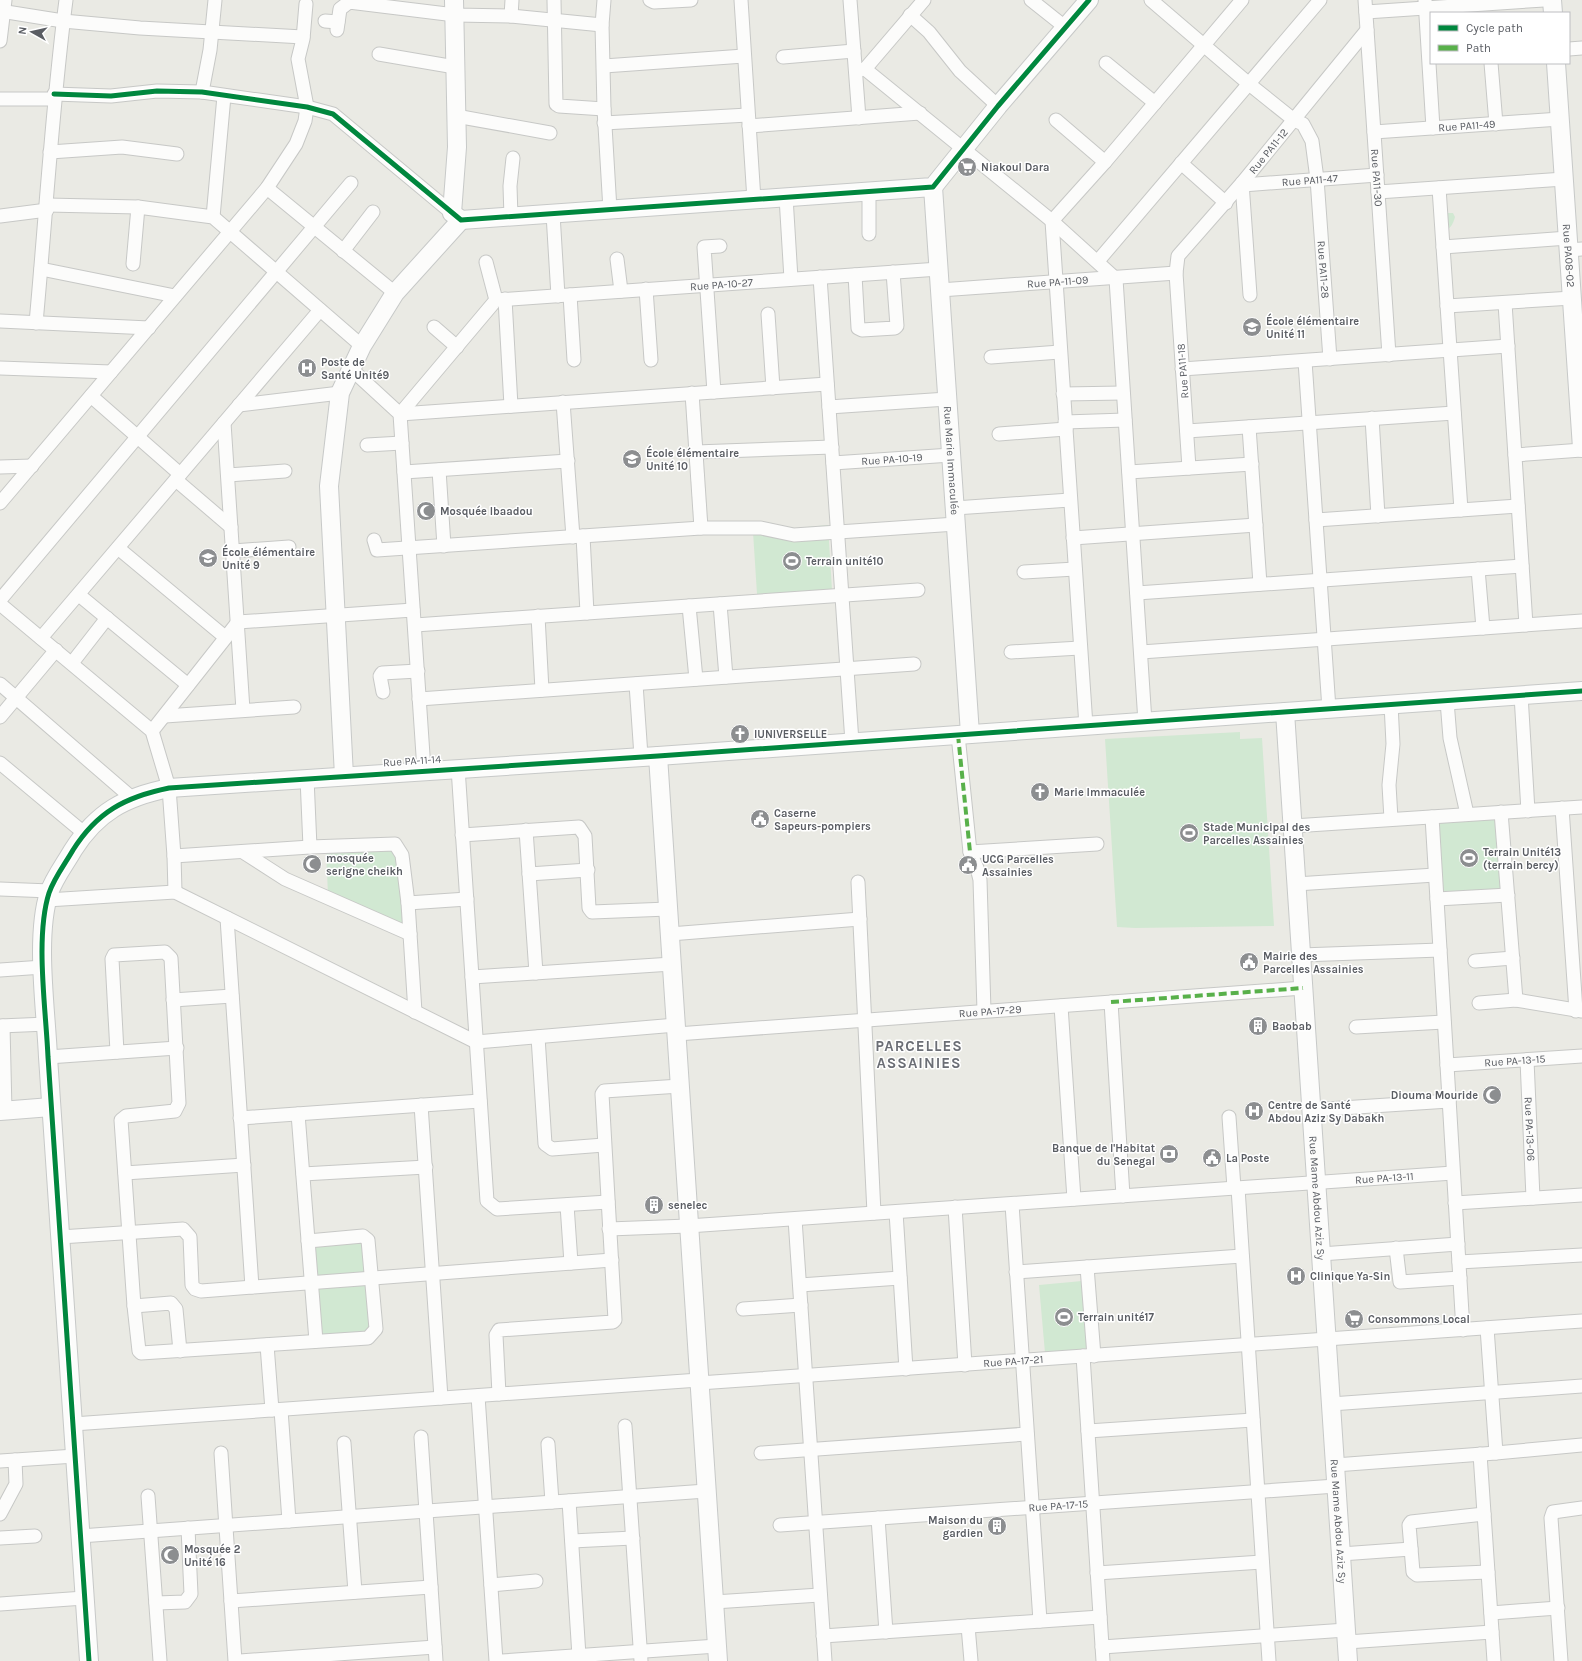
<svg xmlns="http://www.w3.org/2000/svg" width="1582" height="1661" font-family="Karla,sans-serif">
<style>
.green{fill:#d1e8d2}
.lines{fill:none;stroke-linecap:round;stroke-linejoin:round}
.street-casing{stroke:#c7c8c6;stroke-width:15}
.secondary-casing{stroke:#c7c9c8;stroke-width:20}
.street{stroke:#fcfcfb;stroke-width:13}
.secondary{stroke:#fcfcfb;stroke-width:18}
.quiet{stroke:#58b04a;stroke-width:4;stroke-dasharray:8 4;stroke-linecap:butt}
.cycleway-casing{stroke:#fff;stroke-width:8}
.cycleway{stroke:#00873e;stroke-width:5}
.labels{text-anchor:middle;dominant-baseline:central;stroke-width:3;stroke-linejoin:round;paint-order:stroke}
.street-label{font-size:11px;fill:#5a5d63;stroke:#fff}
.poi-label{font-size:11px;font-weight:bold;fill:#5a5d63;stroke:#fff;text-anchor:start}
.district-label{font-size:15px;font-weight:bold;letter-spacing:1px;fill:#6b6e75;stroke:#fff}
</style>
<rect width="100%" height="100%" fill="#eaeae4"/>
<path class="green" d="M1443,213H1453L1455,217C1453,224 1451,228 1444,232Z
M828,525L832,590L757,594L753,532Z
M1240,732V739L1262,738L1274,926L1135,928L1117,927L1105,739Z
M1498,819L1503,892L1439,897L1434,823Z
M396,848L404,928L328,895L326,850Z
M365,1234L372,1334L318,1338L312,1238Z
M1082,1281L1089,1348L1045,1353L1039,1285Z"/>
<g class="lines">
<defs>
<g id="street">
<path d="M554,0L556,104L559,106L604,109"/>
<path d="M604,0L602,25L604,109L610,210"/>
<path d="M650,0L654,2L691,0"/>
<path d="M741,0L754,200"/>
<path d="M850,0L859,118"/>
<path d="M1031,0L1065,27"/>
<path id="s1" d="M1151,0L1249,84L1294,120L1303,124L1312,141L1317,179L1330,359"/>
<path id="s2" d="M1365,0L1389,355"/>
<path d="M1425,0L1433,128"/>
<path d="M0,11L63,21L140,28L303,37"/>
<path d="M1366,12L1544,0"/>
<path d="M910,15L929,32L960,71L998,106"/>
<path d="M511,16L512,0"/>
<path d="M325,21L338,22"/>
<path d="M337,30L340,9L349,2L455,15L511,16L602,25"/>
<path d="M0,41L5,0"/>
<path d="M1569,49L1582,48"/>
<path d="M379,54L455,67"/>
<path d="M783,57L854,51"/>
<path d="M1106,63L1155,103"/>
<path d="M1491,63L1496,124"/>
<path d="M604,66L744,56"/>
<path d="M865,69L1052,221L1116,279L1145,722"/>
<path d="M857,70L865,69L924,0"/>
<path d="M202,92L210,50L215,0"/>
<path d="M54,94L111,96L157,91L202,92L307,107L333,114L452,213"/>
<path d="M0,99H54"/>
<path d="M456,116L550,133"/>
<path d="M1056,120L1105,162"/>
<path d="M604,123L748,115"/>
<path d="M749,126L920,113"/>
<path id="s3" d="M1374,132L1560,119"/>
<path d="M50,152L122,147L177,154"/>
<path d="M1181,163L1226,203"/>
<path d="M1242,183L1250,295"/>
<path id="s4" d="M1243,185L1377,175"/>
<path d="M267,188L395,293"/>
<path d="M1439,188L1461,510"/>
<path d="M1378,192L1564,179"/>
<path d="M786,197L791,279"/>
<path d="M47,205L138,207L213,217L362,346"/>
<path d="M553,214L558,296"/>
<path d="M0,216L47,210"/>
<path d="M213,217L224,96"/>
<path d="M511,217L510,186L513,158"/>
<path d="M869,234V192"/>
<path d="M1443,247L1568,238"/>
<path d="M1569,250L1582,249"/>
<path d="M343,251L373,212"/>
<path d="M617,259L621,291"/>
<path d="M1098,261L1320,0"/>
<path d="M486,262L496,300"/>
<path d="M133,264L138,207"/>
<path d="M41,269L175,296"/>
<path d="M855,275L858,328L862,330L895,328L897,326L893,272"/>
<path d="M820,277L852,742"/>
<path d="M646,289L651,360"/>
<path id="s5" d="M940,290L1176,273"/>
<path d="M570,295L574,360"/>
<path d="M505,299L511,406"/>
<path d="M1505,303L1526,625"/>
<path d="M1447,306L1572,298"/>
<path d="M768,314L773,388"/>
<path d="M0,321L149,328"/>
<path d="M36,323C46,215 52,107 66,0"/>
<path d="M434,327L457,347"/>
<path d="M991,357L1060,352"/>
<path d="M1305,361L1329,709"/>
<path d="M0,368L111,372"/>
<path d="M350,368L400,414L424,770"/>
<path d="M1182,369L1508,346"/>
<path d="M714,392L704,247L720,246"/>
<path d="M692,393L701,528"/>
<path d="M1063,394L1123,393"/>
<path d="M91,396L180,474"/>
<path d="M563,402L573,537"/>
<path d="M239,405L340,393"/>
<path d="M829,407L947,399"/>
<path id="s6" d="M400,414L496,300L939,269"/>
<path d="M400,414L827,384"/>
<path d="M1372,418L1378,516"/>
<path d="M1065,422L1125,420"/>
<path d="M224,423L243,710"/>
<path d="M1249,427L1260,584"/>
<path d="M1187,431L1454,413"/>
<path d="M999,434L1066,429"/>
<path d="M367,445L402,443"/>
<path d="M696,452L832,447"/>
<path d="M1515,455L1582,450"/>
<path id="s7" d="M833,463L951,455"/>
<path d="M0,467L32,466"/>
<path id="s8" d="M1189,468L1176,273L1178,256L1242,183L1367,30"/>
<path d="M439,470L444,546"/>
<path d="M404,472L568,461"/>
<path d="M1129,472L1252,464"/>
<path d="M228,475L285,471"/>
<path d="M176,480L231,527"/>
<path d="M0,503L267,188L296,144L305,121L307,107L298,59L303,39L306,4"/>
<path d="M955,508L1070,500"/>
<path d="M1316,520L1518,506"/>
<path d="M583,536L587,613"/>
<path d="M1073,538L1256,525"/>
<path d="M374,540L377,550L701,528H761L794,535L956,524"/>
<path d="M118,548L225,637"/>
<path d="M233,551L289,547"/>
<path d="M1478,569L1483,628"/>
<path d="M1024,572L1075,569"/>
<path d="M1137,593L1522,566"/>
<path d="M79,595L188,685"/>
<path d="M0,600L351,183"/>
<path d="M0,604L152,731L169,788L174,856L175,892"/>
<path d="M720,604L726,677"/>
<path d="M689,606L696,679"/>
<path d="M538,616L542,690"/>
<path d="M415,625L918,590"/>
<path d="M41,638L320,310"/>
<path d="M1011,652L1080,648"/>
<path d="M1141,652L1582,621"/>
<path d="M72,663L107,618"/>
<path d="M0,684L132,798"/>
<path d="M636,684L641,756"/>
<path d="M383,692L380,676L382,673L418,671"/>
<path d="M1521,695L1528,811"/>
<path d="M419,699L914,664"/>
<path d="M1447,701L1450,738L1467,814"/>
<path d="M165,716L294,707"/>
<path d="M0,717L56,650"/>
<path d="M1086,726L1052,221L1105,162L1242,0"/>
<path d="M152,731L238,622L413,610"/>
<path d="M958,735L970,852"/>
<path d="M0,763L84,833"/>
<path d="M458,768L487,1201L497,1209L608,1202"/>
<path d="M307,778L310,847"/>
<path d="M1562,808L1576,1011"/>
<path d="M1501,812L1516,1000"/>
<path d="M1432,817L1463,1330"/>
<path d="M1391,819L1389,785L1393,744L1391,704"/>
<path d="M1293,826L1582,807"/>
<path d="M526,830L536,973"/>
<path d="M462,835L579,827L585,836L589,908L592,912L668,909"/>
<path d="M243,852L285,879L410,934"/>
<path d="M174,856L310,847L395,844L402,855L408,903L415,1012"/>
<path d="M529,874L588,870"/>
<path d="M858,882L874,1213"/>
<path d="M1296,884L1435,875"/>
<path d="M0,889L50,891"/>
<path d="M1437,899L1508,895"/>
<path d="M47,900L175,892L476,1042L676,1025"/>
<path d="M408,903L467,899"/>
<path d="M227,918L252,1287"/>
<path d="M670,934L860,919"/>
<path d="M1301,955L1440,950"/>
<path d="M1475,961L1513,958"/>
<path d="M0,970L43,967"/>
<path d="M472,977L672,964"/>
<path d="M173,1000L232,996"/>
<path d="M1111,1002L1123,1196"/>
<path d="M1479,1003L1516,1000L1582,1011"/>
<path d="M1061,1006L1074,1199"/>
<path d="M984,1011L980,880L977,868L970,852L1097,844"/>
<path d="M0,1026L47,1024"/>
<path d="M3,1026L5,1111"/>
<path d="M1356,1027L1444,1022"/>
<path id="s9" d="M677,1034L1303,988"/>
<path d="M538,1037L545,1144L552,1149L604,1145"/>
<path d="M117,1052L112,959L114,955L165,952L171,958L179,1103L175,1111L126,1116L121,1120L134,1306L139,1351L141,1353L368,1338L376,1329L368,1240L363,1236L308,1241"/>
<path d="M48,1057L177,1048"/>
<path id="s10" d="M1527,1060L1533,1198"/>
<path id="s11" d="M1447,1065L1582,1056"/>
<path d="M421,1105L441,1398"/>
<path d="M1311,1110L1449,1101"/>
<path d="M298,1114L316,1341"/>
<path d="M1229,1117L1234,1188"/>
<path d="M240,1118L480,1101"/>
<path d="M125,1173L244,1165"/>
<path d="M303,1174L426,1167"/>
<path d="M1238,1188L1269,1661"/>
<path d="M1455,1203L1582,1195"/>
<path d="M1012,1204L1040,1621"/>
<path d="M567,1205L571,1263"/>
<path d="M955,1207L965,1365"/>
<path d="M896,1212L906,1369"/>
<path d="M795,1219L825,1661"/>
<path id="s12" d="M609,1229L688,1226L1453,1173"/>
<path d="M60,1237L183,1229L190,1237L192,1285L195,1289L201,1291L612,1260"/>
<path d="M1396,1248L1400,1282L1460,1278"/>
<path d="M1321,1254L1458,1244"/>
<path d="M1459,1262L1582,1255"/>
<path d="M1087,1267L1094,1356"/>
<path d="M1016,1272L1242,1256"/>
<path d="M800,1285L900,1278"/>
<path d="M134,1306L171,1303L176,1309L180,1351"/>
<path d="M743,1309L801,1305"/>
<path d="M1487,1328L1496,1453"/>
<path d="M267,1345L272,1410"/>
<path d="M1083,1356L1103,1661"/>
<path id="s13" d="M699,1383L1582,1321"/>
<path d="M499,1394L496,1335L499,1330L613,1322L615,1320L602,1094L604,1091L680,1086"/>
<path d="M478,1396L496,1661"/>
<path d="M1331,1404L1582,1386"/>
<path d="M281,1410L289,1521"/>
<path d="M73,1424L699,1380"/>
<path d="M625,1426L641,1661"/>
<path d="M1088,1431L1253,1420"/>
<path d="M421,1437L436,1661"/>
<path d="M344,1443L355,1592"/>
<path d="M548,1444L552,1502"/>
<path d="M221,1453L235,1661"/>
<path d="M761,1453L1027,1434"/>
<path d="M1480,1454L1494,1661"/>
<path d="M0,1461L75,1456"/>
<path d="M1335,1465L1496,1453L1582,1445"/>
<path d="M148,1496L160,1661"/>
<path d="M569,1501L579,1656"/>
<path d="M0,1514L16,1484L15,1460"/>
<path d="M1484,1514L1411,1522L1409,1525L1413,1572L1417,1575L1488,1572"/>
<path d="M878,1518L886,1632"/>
<path id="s14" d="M780,1525L1336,1486"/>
<path d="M80,1536L706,1491"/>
<path d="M0,1538L35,1536"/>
<path d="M572,1541L633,1538"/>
<path d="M1341,1554L1411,1549"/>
<path d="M1097,1573L1262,1562"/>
<path d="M491,1585L536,1581"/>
<path d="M231,1601L431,1587"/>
<path d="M714,1602L820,1595"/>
<path d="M156,1603L185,1602L191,1594L188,1528"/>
<path d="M0,1604L84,1598"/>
<path d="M1491,1613L1558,1608"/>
<path d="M968,1626L971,1661"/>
<path d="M823,1636L1100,1617"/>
<path d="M1347,1642L1492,1632"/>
<path d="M1102,1647L1346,1630"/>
<path d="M240,1661L435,1647"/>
<path d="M502,1661L717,1646"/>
<path d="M1561,1661L1551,1518L1553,1512L1582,1508"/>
</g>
<g id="secondary">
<path d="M454,0L457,147L452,213L461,220L933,187L998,106L1089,0"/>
<path d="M1552,0L1553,13"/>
<path id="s15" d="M1556,63L1582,448"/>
<path id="s16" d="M933,187L970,734"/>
<path id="s17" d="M1285,712L1348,1661"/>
<path d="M658,756L718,1661"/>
<path d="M344,776L329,486L340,393L362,346L395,293L461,220"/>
<path d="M0,1111L51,1107"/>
<path d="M89,1661L48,1057C46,1010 35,937 49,893C54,878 65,864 73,850C97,812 125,797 169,788L658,756L1582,691"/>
</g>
</defs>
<use href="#street" class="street-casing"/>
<use href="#secondary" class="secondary-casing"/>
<use href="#street" class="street"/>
<use href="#secondary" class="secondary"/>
<path class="quiet" d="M958,735L970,852
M1111,1002L1303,988"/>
<defs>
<path id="cycleway" d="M54,94L111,96L157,91L202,92L307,107L333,114L461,220L933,187L998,106L1089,0
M89,1661L48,1057C46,1010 35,937 49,893C54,878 65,864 73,850C97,812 125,797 169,788L658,756L1582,691"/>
</defs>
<use href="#cycleway" class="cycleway-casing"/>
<use href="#cycleway" class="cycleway"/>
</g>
<defs>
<symbol id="supermarket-disc" viewBox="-11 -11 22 22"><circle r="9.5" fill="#8c8e90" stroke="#fff"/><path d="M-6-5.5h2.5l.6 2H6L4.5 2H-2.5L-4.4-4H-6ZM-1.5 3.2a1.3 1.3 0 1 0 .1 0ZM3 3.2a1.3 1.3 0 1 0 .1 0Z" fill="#fff"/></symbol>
<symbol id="school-disc" viewBox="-11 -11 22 22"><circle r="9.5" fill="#8c8e90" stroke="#fff"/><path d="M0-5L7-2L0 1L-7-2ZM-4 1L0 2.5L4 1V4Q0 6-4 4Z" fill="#fff"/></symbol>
<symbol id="hospital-disc" viewBox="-11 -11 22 22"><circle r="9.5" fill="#8c8e90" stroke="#fff"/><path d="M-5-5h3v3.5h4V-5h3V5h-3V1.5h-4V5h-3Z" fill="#fff"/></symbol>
<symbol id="mosque-disc" viewBox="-11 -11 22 22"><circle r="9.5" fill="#8c8e90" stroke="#fff"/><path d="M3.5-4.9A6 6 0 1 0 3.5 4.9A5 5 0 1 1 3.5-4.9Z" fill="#fff"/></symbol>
<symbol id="stadium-disc" viewBox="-11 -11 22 22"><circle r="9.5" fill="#8c8e90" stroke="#fff"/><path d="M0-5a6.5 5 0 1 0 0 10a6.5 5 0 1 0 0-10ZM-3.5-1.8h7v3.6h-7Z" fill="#fff"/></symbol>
<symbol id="church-disc" viewBox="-11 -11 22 22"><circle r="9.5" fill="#8c8e90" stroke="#fff"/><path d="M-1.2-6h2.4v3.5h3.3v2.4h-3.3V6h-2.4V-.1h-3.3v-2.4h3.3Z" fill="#fff"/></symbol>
<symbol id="civic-disc" viewBox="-11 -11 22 22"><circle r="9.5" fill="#8c8e90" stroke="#fff"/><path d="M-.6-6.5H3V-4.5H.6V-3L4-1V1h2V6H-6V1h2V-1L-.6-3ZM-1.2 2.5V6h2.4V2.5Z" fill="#fff"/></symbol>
<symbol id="building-disc" viewBox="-11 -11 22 22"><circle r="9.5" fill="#8c8e90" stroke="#fff"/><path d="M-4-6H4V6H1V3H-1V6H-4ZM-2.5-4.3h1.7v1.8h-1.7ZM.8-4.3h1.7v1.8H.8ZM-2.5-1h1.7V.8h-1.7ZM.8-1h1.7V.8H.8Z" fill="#fff"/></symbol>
<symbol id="bank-disc" viewBox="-11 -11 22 22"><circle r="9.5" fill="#8c8e90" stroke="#fff"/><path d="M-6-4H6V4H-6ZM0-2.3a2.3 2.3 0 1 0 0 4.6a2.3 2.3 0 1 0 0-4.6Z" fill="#fff"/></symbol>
</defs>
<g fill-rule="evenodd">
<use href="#supermarket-disc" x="956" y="156" width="22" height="22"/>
<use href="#school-disc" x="1241" y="316" width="22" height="22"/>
<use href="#hospital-disc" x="296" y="357" width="22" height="22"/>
<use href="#school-disc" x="621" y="448" width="22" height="22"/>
<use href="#mosque-disc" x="415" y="500" width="22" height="22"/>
<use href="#school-disc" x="197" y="547" width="22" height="22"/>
<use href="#stadium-disc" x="781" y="550" width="22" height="22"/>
<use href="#church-disc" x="729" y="723" width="22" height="22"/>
<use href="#church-disc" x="1029" y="781" width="22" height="22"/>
<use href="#civic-disc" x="749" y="808" width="22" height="22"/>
<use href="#stadium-disc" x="1178" y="822" width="22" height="22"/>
<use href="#stadium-disc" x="1458" y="847" width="22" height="22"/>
<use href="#mosque-disc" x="301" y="853" width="22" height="22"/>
<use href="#civic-disc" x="957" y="854" width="22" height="22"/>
<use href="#civic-disc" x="1238" y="951" width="22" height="22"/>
<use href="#building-disc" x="1247" y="1015" width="22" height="22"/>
<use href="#mosque-disc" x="1481" y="1084" width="22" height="22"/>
<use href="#hospital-disc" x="1243" y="1100" width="22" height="22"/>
<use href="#bank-disc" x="1158" y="1143" width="22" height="22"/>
<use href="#civic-disc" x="1201" y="1147" width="22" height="22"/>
<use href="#building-disc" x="643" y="1194" width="22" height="22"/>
<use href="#hospital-disc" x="1285" y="1265" width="22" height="22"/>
<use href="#stadium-disc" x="1053" y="1306" width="22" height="22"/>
<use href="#supermarket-disc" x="1343" y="1308" width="22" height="22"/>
<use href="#building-disc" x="986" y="1515" width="22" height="22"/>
<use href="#mosque-disc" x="159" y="1544" width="22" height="22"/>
</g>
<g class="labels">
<g class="street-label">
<text stroke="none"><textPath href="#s3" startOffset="93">Rue PA11-49</textPath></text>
<text stroke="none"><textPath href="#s8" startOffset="351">Rue PA11-12</textPath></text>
<text stroke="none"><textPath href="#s2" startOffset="178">Rue PA11-30</textPath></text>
<text stroke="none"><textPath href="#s4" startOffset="67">Rue PA11-47</textPath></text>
<text stroke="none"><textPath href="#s15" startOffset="193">Rue PA08-02</textPath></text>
<text stroke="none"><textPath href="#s1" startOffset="345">Rue PA11-28</textPath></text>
<text stroke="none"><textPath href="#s5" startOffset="118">Rue PA-11-09</textPath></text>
<text stroke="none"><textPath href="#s6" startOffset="375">Rue PA-10-27</textPath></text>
<text transform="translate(1183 371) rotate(-94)">Rue PA11-18</text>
<text stroke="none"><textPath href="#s7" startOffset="59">Rue PA-10-19</textPath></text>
<text stroke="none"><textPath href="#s16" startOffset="274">Rue Marie Immaculée</textPath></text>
<text transform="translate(412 761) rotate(-4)">Rue PA-11-14</text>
<text stroke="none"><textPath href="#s9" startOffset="314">Rue PA-17-29</textPath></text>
<text stroke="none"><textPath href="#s11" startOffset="68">Rue PA-13-15</textPath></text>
<text stroke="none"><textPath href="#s10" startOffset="69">Rue PA-13-06</textPath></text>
<text stroke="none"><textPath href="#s12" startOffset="777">Rue PA-13-11</textPath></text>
<text stroke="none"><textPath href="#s17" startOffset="487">Rue Mame Abdou Aziz Sy</textPath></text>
<text stroke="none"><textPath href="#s13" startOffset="315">Rue PA-17-21</textPath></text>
<text stroke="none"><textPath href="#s14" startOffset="279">Rue PA-17-15</textPath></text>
<text stroke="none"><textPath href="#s17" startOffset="811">Rue Mame Abdou Aziz Sy</textPath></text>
</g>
<g class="poi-label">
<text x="981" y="167">Niakoul Dara</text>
<text x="1266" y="321">École élémentaire<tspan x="1266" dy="13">Unité 11</tspan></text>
<text x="321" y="362">Poste de<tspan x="321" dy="13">Santé Unité9</tspan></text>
<text x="646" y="453">École élémentaire<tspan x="646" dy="13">Unité 10</tspan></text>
<text x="440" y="511">Mosquée Ibaadou</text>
<text x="222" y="552">École élémentaire<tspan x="222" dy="13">Unité 9</tspan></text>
<text x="806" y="561">Terrain unité10</text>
<text x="754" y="734">IUNIVERSELLE</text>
<text x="1054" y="792">Marie Immaculée</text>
<text x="774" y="813">Caserne<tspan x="774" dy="13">Sapeurs-pompiers</tspan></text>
<text x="1203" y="827">Stade Municipal des<tspan x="1203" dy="13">Parcelles Assainies</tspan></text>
<text x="1483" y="852">Terrain Unité13<tspan x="1483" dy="13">(terrain bercy)</tspan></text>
<text x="326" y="858">mosquée<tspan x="326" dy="13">serigne cheikh</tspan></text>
<text x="982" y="859">UCG Parcelles<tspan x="982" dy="13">Assainies</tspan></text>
<text x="1263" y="956">Mairie des<tspan x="1263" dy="13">Parcelles Assainies</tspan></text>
<text x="1272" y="1026">Baobab</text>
<text x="1478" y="1095" text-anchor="end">Diouma Mouride</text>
<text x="1268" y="1105">Centre de Santé<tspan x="1268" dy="13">Abdou Aziz Sy Dabakh</tspan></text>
<text x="1155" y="1148" text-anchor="end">Banque de l'Habitat<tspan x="1155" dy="13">du Senegal</tspan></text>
<text x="1226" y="1158">La Poste</text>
<text x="668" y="1205">senelec</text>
<text x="1310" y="1276">Clinique Ya-Sin</text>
<text x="1078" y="1317">Terrain unité17</text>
<text x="1368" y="1319">Consommons Local</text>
<text x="983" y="1520" text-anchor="end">Maison du<tspan x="983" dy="13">gardien</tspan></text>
<text x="184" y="1549">Mosquée 2<tspan x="184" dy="13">Unité 16</tspan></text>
</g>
<g class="district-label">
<text x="919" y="1046">PARCELLES<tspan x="919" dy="17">ASSAINIES</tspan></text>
</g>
</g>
<rect x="1430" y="12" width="140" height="52" fill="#ffffff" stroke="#bdbec1"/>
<rect x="1438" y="25" width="20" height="6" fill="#00873e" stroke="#bdbec1"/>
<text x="1466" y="32" font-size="12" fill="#5a5d63">Cycle path</text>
<rect x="1438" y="45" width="20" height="6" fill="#58b04a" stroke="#bdbec1"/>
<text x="1466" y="52" font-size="12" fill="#5a5d63">Path</text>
<g transform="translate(32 32) rotate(278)" stroke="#ffffff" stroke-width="3" paint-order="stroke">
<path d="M0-3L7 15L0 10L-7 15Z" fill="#5a5d63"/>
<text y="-6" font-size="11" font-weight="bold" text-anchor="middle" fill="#5a5d63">N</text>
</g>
</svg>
